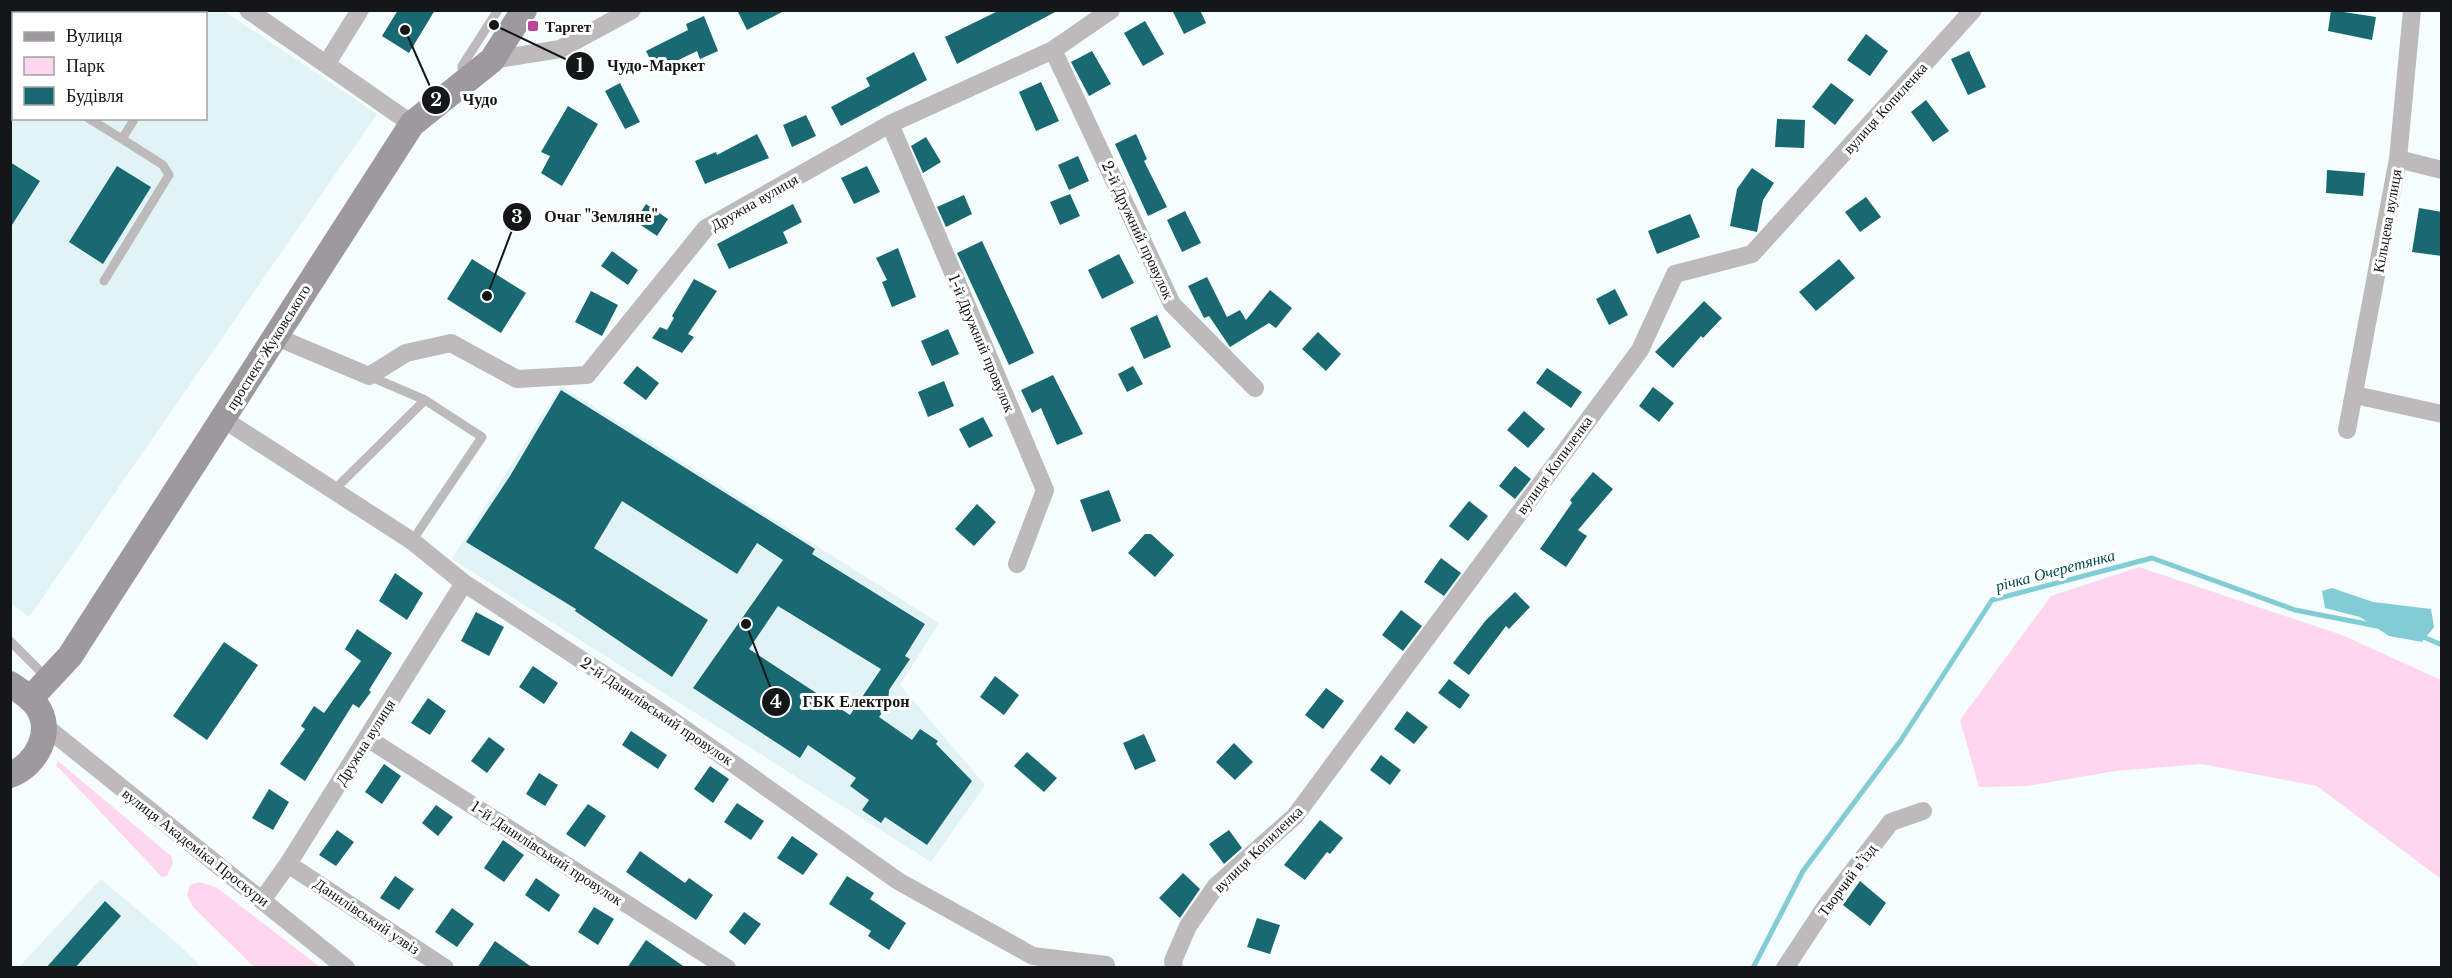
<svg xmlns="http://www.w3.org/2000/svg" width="2452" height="978" font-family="'Libre Baskerville',serif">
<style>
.built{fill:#e1f3f4;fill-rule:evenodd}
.green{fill:#fed6ef}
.water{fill:#82ccd5}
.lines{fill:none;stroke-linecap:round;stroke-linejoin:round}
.stream{stroke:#82ccd5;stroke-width:5}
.building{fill:#186972;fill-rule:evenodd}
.lane{stroke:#bcbabb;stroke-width:9}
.street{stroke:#bcbabb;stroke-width:18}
.secondary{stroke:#9e999c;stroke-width:26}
.poi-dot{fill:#bd459a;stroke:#fff;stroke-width:2}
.labels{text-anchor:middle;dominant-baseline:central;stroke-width:6;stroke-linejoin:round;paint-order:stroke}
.poi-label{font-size:15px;font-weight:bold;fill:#141717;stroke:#fff;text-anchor:start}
.street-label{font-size:15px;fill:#141717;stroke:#fff}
.water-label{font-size:16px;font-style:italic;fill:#034a51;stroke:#fff}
.leader{fill:none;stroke:#141717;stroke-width:2}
.callout-dot{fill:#141717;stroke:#fff;stroke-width:2}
.mark-label{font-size:18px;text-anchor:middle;font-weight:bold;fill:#fff}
.callout-label{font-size:16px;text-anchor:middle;font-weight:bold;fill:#141717;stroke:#fff;stroke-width:6;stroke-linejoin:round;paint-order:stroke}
</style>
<rect width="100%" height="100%" fill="#f5fdfe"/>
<path class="built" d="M11,11H224L377,114L29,617L11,603ZM14,14H206V118H14Z
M561,386L939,623L900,685L985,785L931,862L452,559Z
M101,879L179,945L201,967L18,968Z"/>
<path class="green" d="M2139,567L2342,635L2441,680V879L2317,786L2201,764L2115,771L2028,786L1979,787L1960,720L2051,596Z
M58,761L171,856L173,863L167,876L162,877L56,765Z
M199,882L216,887L320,967H254L193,907L187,895L190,885Z"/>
<path class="water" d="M2332,588L2373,602L2431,609L2434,627L2422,642L2389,636L2360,617L2325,608L2322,591Z"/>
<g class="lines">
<path class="stream" d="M2421,636L2442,645
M1753,968L1803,871L1901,740L1992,600L2152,558L2295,610L2377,626"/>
</g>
<path class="building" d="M398,10H435L409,53L382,36Z
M737,10H786L747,30Z
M1000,10H1059L957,64L945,37Z
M1172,10H1200L1206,23L1184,34Z
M2331,10L2376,17L2372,40L2328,31Z
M704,16L718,51L700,59L697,51L656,71L646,51L688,30L686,24Z
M1145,21L1164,54L1143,66L1124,33Z
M1866,34L1888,51L1870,76L1847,60Z
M1092,51L1111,84L1089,96L1071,62Z
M1969,51L1986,87L1968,95L1951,59Z
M914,52L927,80L841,126L831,107L870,86L866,78Z
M1041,82L1059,121L1036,131L1019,92Z
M620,83L640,122L625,129L605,91Z
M1831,83L1854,100L1835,125L1812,107Z
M1926,100L1949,131L1933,142L1911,112Z
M568,106L598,124L562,186L541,173L550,156L541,152Z
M806,115L816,136L792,147L783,125Z
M1777,119L1805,120L1804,148L1775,147Z
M757,134L769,158L705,184L695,161L716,152L717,155Z
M1136,134L1147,159L1144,161L1167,207L1148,216L1115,144Z
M926,137L941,162L923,173L911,146Z
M1078,156L1089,181L1069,190L1058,165Z
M10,162L40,181L10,228Z
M117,166L151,187L103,264L69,242Z
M867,166L880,192L854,204L841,178Z
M1752,168L1774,183L1763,200L1757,232L1730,226L1737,189Z
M2327,170L2365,173L2363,196L2326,193Z
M1070,194L1080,216L1060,225L1050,202Z
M964,195L972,214L946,227L937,207Z
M1866,197L1881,217L1860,232L1845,212Z
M646,204L668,219L657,236L635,221Z
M793,204L802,222L783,232L788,243L729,269L717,244Z
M2419,208L2442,212V256L2412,252Z
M1185,211L1201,243L1182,252L1167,220Z
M1690,214L1700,237L1657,254L1648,231Z
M982,241L1034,353L1009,365L957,253Z
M898,248L916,297L892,307L882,282L887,280L876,258Z
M612,251L638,270L628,285L601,266Z
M1119,254L1134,283L1102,299L1088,270Z
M472,259L526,293L501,333L447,299Z
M1839,259L1855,278L1816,311L1799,292Z
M1207,277L1227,317L1240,310L1246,320L1270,290L1292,308L1276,328L1269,323L1230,347L1209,316L1204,318L1188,286Z
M694,279L717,291L688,334L694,337L682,353L652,338L660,327L667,330L674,318L672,316Z
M1615,289L1628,315L1609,325L1596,299Z
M591,291L618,305L602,336L575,322Z
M1704,301L1722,318L1703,338L1701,336L1673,368L1655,352Z
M1157,315L1171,347L1144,359L1130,328Z
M948,329L959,354L932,366L921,341Z
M1318,332L1341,354L1326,371L1302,349Z
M637,366L659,383L646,400L623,383Z
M1133,366L1143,384L1127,392L1118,374Z
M1547,368L1582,392L1571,408L1536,383Z
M1053,375L1083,434L1057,445L1041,408L1032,413L1021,390Z
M944,381L954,406L928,417L918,392Z
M1653,387L1674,403L1659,422L1639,406Z
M561,390L815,549L812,554L925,624L905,656L910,659L889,690L888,704L879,717L912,740L920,729L938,741L936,744L972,781L927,845L885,817L881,823L862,810L869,800L850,786L856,778L808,745L800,758L693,688L783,560L757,543L737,574L622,501L594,548L708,620L672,677L575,611L576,609L466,542L510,476ZM778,606L881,669L850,715L749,649Z
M1524,411L1545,429L1528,448L1507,430Z
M983,417L993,436L969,448L959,429Z
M1515,466L1531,479L1515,499L1499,486Z
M1593,472L1613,489L1578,530L1587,536L1566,567L1540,549L1572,503L1570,500Z
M1109,490L1121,521L1092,532L1080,500Z
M1469,501L1488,516L1468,541L1449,526Z
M977,504L996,522L974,546L955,529Z
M1145,534H1151L1174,555L1155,577L1128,553Z
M1441,558L1461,573L1444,596L1424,582Z
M395,573L423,593L407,620L379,601Z
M1515,592L1530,607L1509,629L1506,626L1469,675L1453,663L1486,620Z
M1401,610L1422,626L1403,651L1382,635Z
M476,612L504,627L489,656L461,641Z
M357,629L392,653L369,690L371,692L359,708L353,704L305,781L280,764L305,729L301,726L314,706L324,713L361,661L345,649Z
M224,642L258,665L207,740L173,716Z
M533,666L558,683L544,704L519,687Z
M995,676L1019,695L1004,715L980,697Z
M1449,679L1470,695L1460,709L1438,693Z
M1326,688L1344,701L1323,729L1305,715Z
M428,698L446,711L430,735L411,723Z
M1407,711L1428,727L1414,744L1394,729Z
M631,731L667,755L658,769L622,745Z
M1144,734L1156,761L1135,770L1123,743Z
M489,737L505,749L487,773L471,761Z
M1234,743L1253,762L1235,780L1216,762Z
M1027,752L1057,778L1044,792L1014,766Z
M1381,755L1401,770L1390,785L1370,770Z
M384,764L401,776L382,804L365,792Z
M710,766L729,779L713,803L694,789Z
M539,773L558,785L545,806L526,794Z
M269,789L289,802L273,830L252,818Z
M737,803L764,821L751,840L724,822Z
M588,804L606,816L585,847L566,834Z
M436,805L453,817L438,836L422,823Z
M1320,820L1343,838L1330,854L1327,852L1305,880L1284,865Z
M337,830L354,842L336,866L319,855Z
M1229,830L1242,848L1224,864L1209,844Z
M792,836L818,854L803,875L777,858Z
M503,840L524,855L504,882L484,868Z
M640,851L685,883L689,878L713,895L696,920L626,872Z
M1183,873L1200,889L1180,918L1159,898Z
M395,876L414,889L399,910L380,898Z
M847,876L874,893L870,899L906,923L889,950L868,936L871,931L829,904Z
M536,878L560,895L549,912L525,895Z
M1860,881L1886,903L1870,926L1843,905Z
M105,901L121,916L75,968H46Z
M594,907L614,919L598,945L578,932Z
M452,908L474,924L457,947L435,932Z
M744,912L761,924L745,945L729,932Z
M1257,918L1280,925L1270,954L1247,947Z
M646,940L686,968H627Z
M495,941L533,968H477Z"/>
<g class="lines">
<path class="lane" d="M200,14L202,10
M463,78L462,66L498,10
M88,118L122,139L135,118
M104,281L169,175L163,165L122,139
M369,376L425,400L482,437L412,541
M335,489L425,400
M10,641L47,678"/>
<path class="street" d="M248,10L412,124
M1053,50L1172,304L1255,388
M492,60L560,49L632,10
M327,63L360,10
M890,124L1045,490L1017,564
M2398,159L2442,170
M274,336L369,376L406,353L451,343L517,379L587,375L706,228L890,124L1053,50L1111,10
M2355,395L2442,414
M223,419L412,541L464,583L655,708L898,881L1033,956L1106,965
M2347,430L2398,159L2412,10
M46,727L346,968
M367,738L727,968
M288,864L445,968
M263,899L288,864L464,583
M1174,968L1173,961L1188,926L1216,886L1295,816L1640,350L1675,274L1752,254L1973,10
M1785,968L1826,906L1891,822L1923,811"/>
<path class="secondary" d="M10,684C19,690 30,697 36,705C55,730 37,765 10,775
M30,699L70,656L412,124L492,60L524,10"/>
</g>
<rect class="poi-dot" x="527" y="20" width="12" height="12" rx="3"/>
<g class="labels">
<g class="poi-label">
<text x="545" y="26">Таргет</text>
</g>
<g class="street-label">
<text transform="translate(1885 108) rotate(-48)">вулиця Копиленка</text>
<text transform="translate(754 202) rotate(-30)">Дружна вулиця</text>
<text transform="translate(2387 221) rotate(-80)">Кільцева вулиця</text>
<text transform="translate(1138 230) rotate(65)">2-й Дружний провулок</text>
<text transform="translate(982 343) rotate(67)">1-й Дружний провулок</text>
<text transform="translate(268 347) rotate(-58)">проспект Жуковського</text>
<text transform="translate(1554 465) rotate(-54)">вулиця Копиленка</text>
<text transform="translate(657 711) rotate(34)">2-й Данилівський провулок</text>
<text transform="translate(365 742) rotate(-58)">Дружна вулиця</text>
<text transform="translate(196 847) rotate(38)">вулиця Академіка Проскури</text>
<text transform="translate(1258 849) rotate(-44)">вулиця Копиленка</text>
<text transform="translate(547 853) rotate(33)">1-й Данилівський провулок</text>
<text transform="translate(1847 880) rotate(-53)">Творчий в’їзд</text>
<text transform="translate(367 916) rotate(34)">Данилівський узвіз</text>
</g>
<g class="water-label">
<text transform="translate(2055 570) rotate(-15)">річка Очеретянка</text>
</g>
</g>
<path class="leader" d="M494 25L580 66M405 30L436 100M487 296L517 217M746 624L776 702"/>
<g class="callout-dot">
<circle cx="494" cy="25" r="6"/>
<circle cx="405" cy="30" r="6"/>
<circle cx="487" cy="296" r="6"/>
<circle cx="746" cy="624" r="6"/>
<circle cx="580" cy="66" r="15"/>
<circle cx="436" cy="100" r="15"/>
<circle cx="517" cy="217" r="15"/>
<circle cx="776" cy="702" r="15"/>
</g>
<g class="mark-label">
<text x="580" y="72">1</text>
<text x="436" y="106">2</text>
<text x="517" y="223">3</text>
<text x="776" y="708">4</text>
</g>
<g class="callout-label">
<text x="656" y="71">Чудо-Маркет</text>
<text x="480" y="105">Чудо</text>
<text x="601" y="222">Очаг "Земляне"</text>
<text x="856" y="707">ГБК Електрон</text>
</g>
<rect width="2452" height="978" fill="none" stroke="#141717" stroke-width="24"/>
<rect x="12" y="12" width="195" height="108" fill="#ffffff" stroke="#a1a2a2" stroke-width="1.5"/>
<rect x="24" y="32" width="30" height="9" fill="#9e999c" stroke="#a1a2a2" stroke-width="1.5"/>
<text x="66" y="42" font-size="18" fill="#141717">Вулиця</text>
<rect x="24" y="57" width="30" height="18" fill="#fed6ef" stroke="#a1a2a2" stroke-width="1.5"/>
<text x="66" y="72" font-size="18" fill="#141717">Парк</text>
<rect x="24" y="87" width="30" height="18" fill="#186972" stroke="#a1a2a2" stroke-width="1.5"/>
<text x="66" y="102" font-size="18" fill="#141717">Будівля</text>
</svg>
